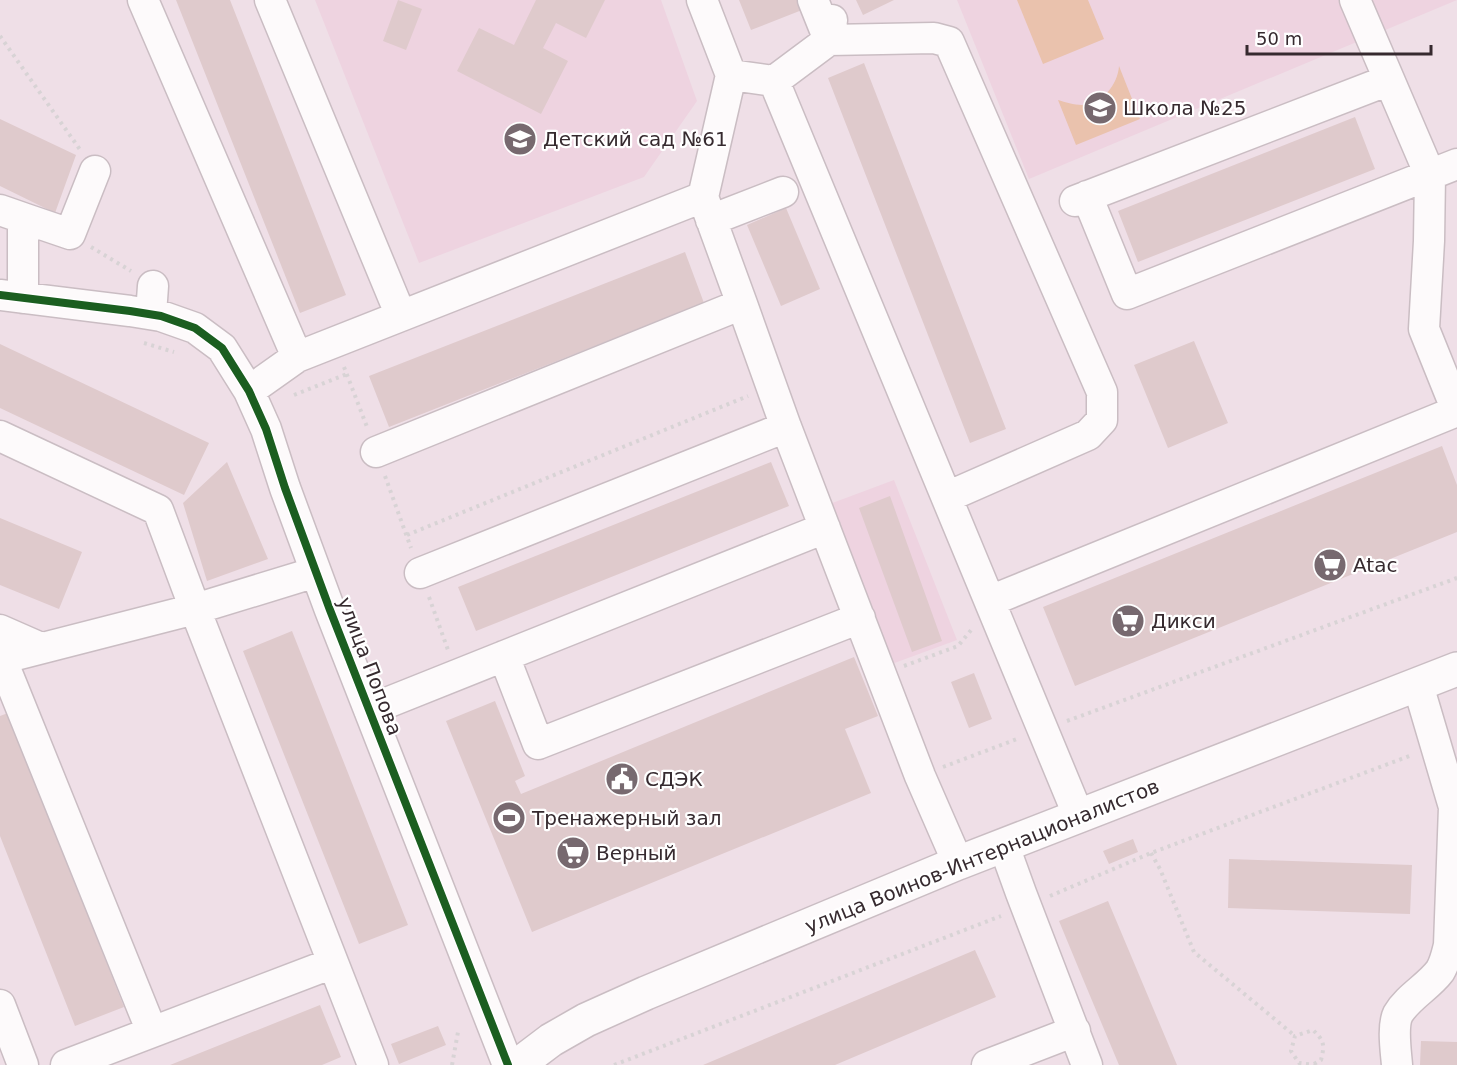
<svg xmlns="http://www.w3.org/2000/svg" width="1457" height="1065" font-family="'DejaVu Sans',sans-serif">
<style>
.built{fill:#eed3e0}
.green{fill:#eac2ad}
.building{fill:#dfcacc}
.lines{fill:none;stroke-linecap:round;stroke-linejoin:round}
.minor-casing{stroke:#cabdc3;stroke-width:33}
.major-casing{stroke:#cabdc3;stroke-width:36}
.path{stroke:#d8d3d5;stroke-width:4;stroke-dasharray:3 4.5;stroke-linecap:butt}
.minor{stroke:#fdfafb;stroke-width:30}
.major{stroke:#fdfafb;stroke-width:33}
.cycleway-casing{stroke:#fff;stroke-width:11}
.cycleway{stroke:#1b5e20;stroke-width:8}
.labels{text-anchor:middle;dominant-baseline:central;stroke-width:4.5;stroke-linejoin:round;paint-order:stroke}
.poi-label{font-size:20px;fill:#362a2f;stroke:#fff;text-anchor:start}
.street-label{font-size:20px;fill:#362a2f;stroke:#fff}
</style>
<rect width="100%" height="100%" fill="#efdfe7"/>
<path class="built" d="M315,0H661L697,101L644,177L419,263Z
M957,0H1457L1029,179Z
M894,480L957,640L889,665L827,505Z"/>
<path class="green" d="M1017,0H1088L1104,39L1043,64Z
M1119,66L1140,119L1076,145L1058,100C1065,102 1074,105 1082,105C1102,105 1118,84 1119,66Z"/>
<path class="building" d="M176,0H230L346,295L300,313Z
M398,0L422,9L406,50L383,41Z
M536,0H605L586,38L556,23L543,48L568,61L541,114L457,71L479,28L514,45Z
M739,0H798L802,10L751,30Z
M856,0H894L863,15Z
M864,63L1006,429L970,443L828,78Z
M1355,117L1375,169L1138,262L1118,211Z
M0,119L76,155L55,213L0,186Z
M786,208L820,289L781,306L747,225Z
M685,252L704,303L389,427L369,376Z
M1194,341L1228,423L1168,448L1134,365Z
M0,344L209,443L184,495L0,408Z
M1442,446L1457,485V532L1075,686L1043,607Z
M227,462L268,559L207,581L183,503Z
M771,462L789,506L476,631L458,587Z
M890,496L942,641L912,652L859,508Z
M0,518L82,552L59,609L0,585Z
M292,631L408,925L359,944L243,651Z
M854,657L878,716L845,729L871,793L532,932L446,721L495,701L525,776L515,781L521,794Z
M974,673L992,719L969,728L951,682Z
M8,713L124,1007L75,1026L0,836V716Z
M1133,839L1138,852L1109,864L1103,851Z
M1229,859L1412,865L1410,914L1228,908Z
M1108,901L1177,1065H1119L1083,979L1059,921Z
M975,950L996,997L835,1065H703Z
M320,1005L341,1057L322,1065H170Z
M438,1026L446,1045L399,1064L391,1044Z
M1421,1041L1457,1042V1065H1420Z"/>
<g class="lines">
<defs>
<path id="minor" d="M143,0L297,357
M270,0L401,316
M702,0L731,75L774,81L829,40L832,20
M813,0L829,40L934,38L949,42L1102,392V420L1088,435L947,497
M1355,0L1430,175L1429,241L1424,329L1457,411
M774,81L1079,817
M1087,196L1127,294L1457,164
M703,197L742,304L786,427L920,776L958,863
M1075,201L1389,80
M0,210L23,218V298
M23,218L70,234L95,171
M711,220L783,192
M0,295L130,311L161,316L195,328L222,348L249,391L266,429L285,488L330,610L508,1065
M151,314L153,286
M249,391L297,357L703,197L731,75
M0,436L158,510L195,609L373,1065
M376,452L742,304
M420,573L786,427
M990,601L1457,411
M0,630L41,648
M504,656L538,744L860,618
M1,658L152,1032
M0,659L195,609L316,572
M369,710L825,528
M1004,846L1021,893L1087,1065
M0,1005L23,1065
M66,1065L333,963
M987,1065L1075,1031
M1397,1065C1396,1052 1392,1026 1398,1014C1408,997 1428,987 1440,971C1445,963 1447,953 1449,945L1454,807L1418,685"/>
<path id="major" d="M518,1065L551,1040L586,1020L646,993L958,863L1457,669"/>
</defs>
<use href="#minor" class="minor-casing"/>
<use href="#major" class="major-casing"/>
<path class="path" d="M0,36L81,151
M91,247L131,271
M144,343L174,352
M344,367L367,427
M294,395L347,374
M385,476L411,548
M407,535L748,396
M429,597L448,650
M904,666L958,646L972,629
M1067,721L1457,578
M943,767L1017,739
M1151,853L1160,869L1194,952L1295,1036
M1050,896L1151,853L1412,755
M1314,1064L1321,1060C1325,1044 1324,1041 1313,1030L1295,1036L1291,1051L1299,1063L1315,1065
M452,1065L458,1032
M614,1065L1001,916"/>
<use href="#minor" class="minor"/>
<use href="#major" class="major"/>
<defs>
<path id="cycleway" d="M0,295L130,311L161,316L195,328L222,348L249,391L266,429L285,488L330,610L508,1065"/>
</defs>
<use href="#cycleway" class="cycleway-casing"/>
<use href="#cycleway" class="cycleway"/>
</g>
<defs>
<symbol id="school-disc" viewBox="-11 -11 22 22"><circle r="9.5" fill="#77696f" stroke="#fff"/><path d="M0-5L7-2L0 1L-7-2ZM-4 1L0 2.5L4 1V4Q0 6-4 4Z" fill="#fff"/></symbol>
<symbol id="supermarket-disc" viewBox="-11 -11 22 22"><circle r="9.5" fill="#77696f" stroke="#fff"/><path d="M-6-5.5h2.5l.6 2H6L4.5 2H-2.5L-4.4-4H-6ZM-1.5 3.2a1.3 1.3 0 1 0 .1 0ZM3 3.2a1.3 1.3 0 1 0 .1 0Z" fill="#fff"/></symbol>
<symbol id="civic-disc" viewBox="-11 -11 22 22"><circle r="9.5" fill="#77696f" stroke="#fff"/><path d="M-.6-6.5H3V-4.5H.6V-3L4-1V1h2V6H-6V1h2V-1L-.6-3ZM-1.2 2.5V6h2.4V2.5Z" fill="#fff"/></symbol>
<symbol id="stadium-disc" viewBox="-11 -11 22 22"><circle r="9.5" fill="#77696f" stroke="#fff"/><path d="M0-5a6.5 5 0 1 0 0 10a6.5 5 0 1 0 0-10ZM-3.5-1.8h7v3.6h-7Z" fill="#fff"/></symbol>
</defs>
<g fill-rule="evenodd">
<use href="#school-disc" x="1081" y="89" width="38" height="38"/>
<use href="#school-disc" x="501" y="120" width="38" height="38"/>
<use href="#supermarket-disc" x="1311" y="546" width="38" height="38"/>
<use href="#supermarket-disc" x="1109" y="602" width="38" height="38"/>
<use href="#civic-disc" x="603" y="760" width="38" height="38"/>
<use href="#stadium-disc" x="490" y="799" width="38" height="38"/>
<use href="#supermarket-disc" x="554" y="834" width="38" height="38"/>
</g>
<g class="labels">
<g class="poi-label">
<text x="1123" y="108">Школа №25</text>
<text x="543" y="139">Детский сад №61</text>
<text x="1353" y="565">Atac</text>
<text x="1151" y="621">Дикси</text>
<text x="645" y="779">СДЭК</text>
<text x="532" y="818">Тренажерный зал</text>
<text x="596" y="853">Верный</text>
</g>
<g class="street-label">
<text transform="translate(370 666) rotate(69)">улица Попова</text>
<text transform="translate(982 856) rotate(-22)">улица Воинов-Интернационалистов</text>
</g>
</g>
<path d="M1247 45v9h184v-9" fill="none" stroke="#362a2f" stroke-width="3"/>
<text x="1256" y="45" font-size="18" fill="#362a2f" stroke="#ffffff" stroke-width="4.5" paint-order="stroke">50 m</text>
</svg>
